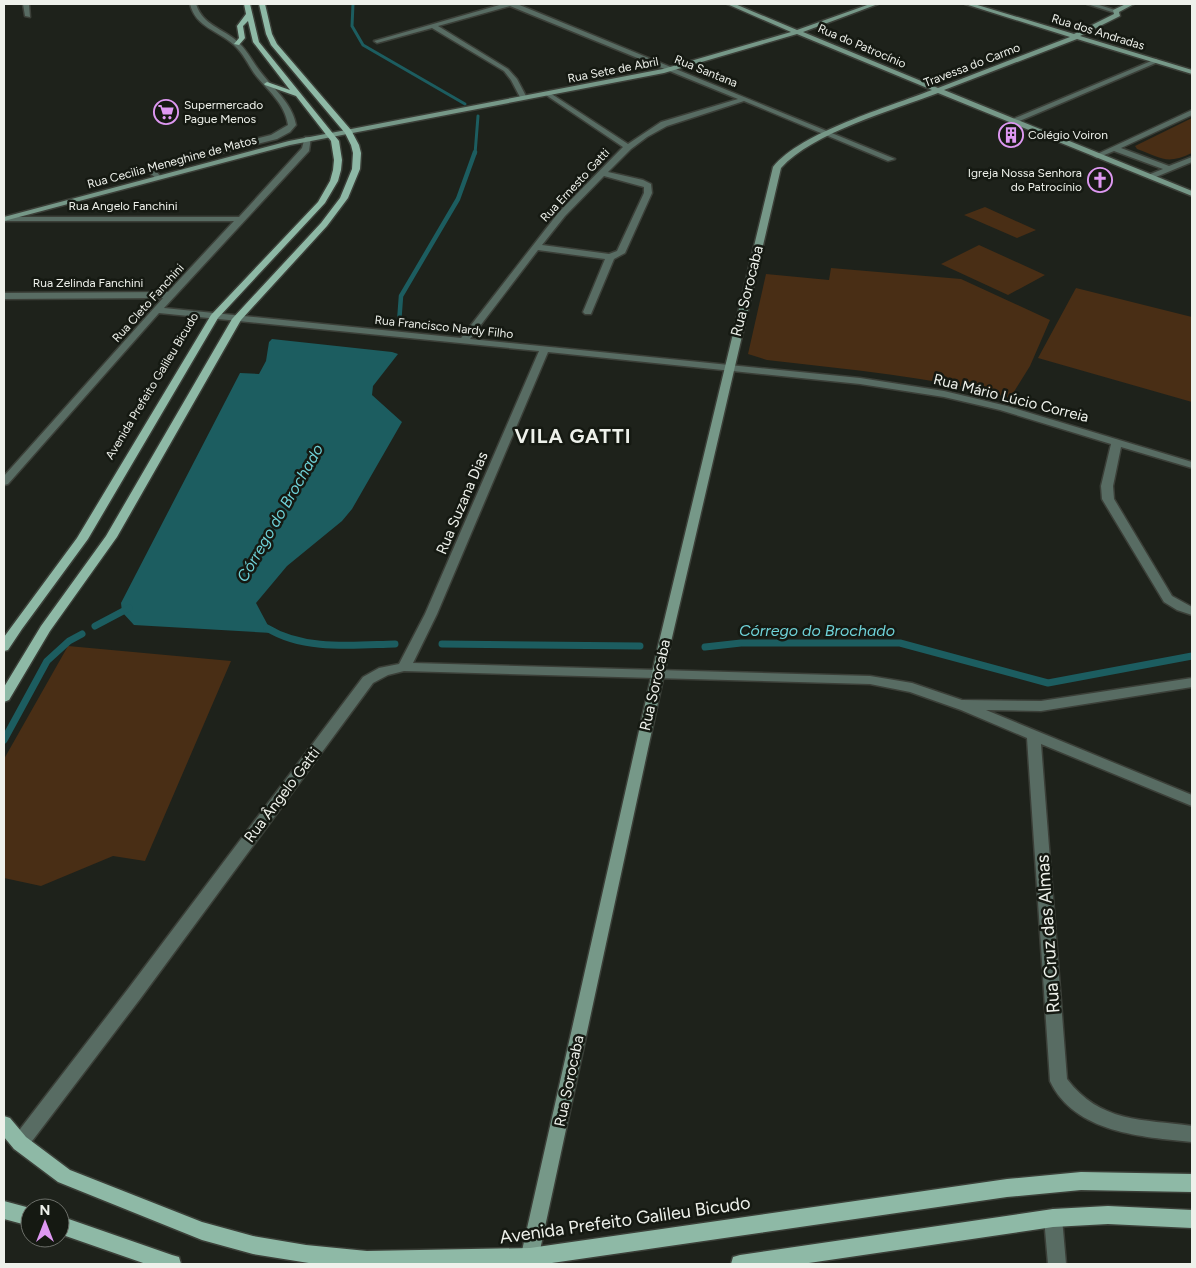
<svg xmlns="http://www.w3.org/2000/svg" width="1196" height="1268" font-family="Figtree,sans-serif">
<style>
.green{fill:#492e15}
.water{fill:#1c5d60}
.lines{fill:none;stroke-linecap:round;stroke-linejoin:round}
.stream-far2{stroke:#1c5d60;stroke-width:3}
.stream-far1{stroke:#1c5d60;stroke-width:4.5}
.stream{stroke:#1c5d60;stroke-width:7}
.street-casing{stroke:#3b3f38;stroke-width:3}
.secondary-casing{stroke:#3b3f38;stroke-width:3}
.primary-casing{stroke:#3b3f38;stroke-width:3}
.street{fill:#586c63;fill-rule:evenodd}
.secondary{fill:#769888;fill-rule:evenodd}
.primary{fill:#8eb9a6;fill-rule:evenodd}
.labels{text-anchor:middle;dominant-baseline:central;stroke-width:5;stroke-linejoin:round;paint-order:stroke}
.far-street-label{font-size:12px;fill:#eef1eb;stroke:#151912}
.far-poi-label{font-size:12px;fill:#eef1eb;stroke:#151912;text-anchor:start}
.street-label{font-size:15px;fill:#eef1eb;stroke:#151912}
.water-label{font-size:16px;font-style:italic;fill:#6fd2d8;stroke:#151912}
.near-street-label{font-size:18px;fill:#eef1eb;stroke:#151912}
.district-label{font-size:20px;font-weight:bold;letter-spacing:1px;fill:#eef1eb;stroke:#151912}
</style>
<rect width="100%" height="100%" fill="#1e221b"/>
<path class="green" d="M1192,118V153C1166,165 1162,158 1137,149L1135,146Z
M985,207L1036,230L1017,238L964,215Z
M979,245L1045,275L1008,295L941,264Z
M831,268L961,279L1050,320L1030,366L1010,398C931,376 849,370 767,360L748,354L766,274L829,280Z
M1076,288L1192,317V402L1038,358Z
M68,646L231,661L145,861L113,856L41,886L4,878V759Z"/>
<path class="water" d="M272,339L392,352L398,354L373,386L372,395L402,422L352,509L342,521L287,566L256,603L272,633L134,625L122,612L121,603L240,373L259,374L266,361L269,342Z"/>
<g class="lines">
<path class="stream-far2" d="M353,4L352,26L363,45L465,104
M475,154L478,116"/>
<path class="stream-far1" d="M399,323L401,296L458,199L475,152"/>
<path class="stream" d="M95,626L129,608
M267,628C304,651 354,645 395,644
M442,644L640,646
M705,647L741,643H900L1048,683L1192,656
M4,740L47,661L69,641L82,634"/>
<defs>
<path id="street" d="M23,4H29L30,17L25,16Z
M190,4H196C203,26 223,28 238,42C247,50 252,61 259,70C272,88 292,102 296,125L290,132L277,139L158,169L155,170L161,177L157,179L146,170L152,165L271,135L288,125C285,103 267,90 254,73C248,64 243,53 234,45C218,30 196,28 190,4Z
M503,4H517L895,159L888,161L744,101L667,126L647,137L631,149L608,172L643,180L651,184L652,193L625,253L614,259L591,314H585L583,312L605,259L538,250L470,339L860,378L944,391L1007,406L1192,462V468L1121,447L1113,486L1114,499L1172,596L1192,607V615L1177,610L1164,602L1102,499L1101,486L1111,444L1000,410L944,397L860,384L548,352L437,614L413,663L870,676L912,683L962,700L1041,701L1192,678V687L1041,711L986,710L1192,795V806L1041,744L1067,1079C1100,1123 1143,1119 1192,1126V1142C1143,1137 1074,1133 1050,1081L1027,738L961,710L910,692L870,684L404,671L388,675L373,683L140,999L26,1149L20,1151L14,1149L11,1143L14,1137L128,989L363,677L379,668L399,664L425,614L539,351L159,313L8,484L4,485V476L163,298L4,299V293L168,292L234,221H4V217H239L302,148L305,137H311L309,151L164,308L461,338L559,212L623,147L546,95V93H550L628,144L661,122L738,99L510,6L438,26L508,69L517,79L527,98L525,99H521L511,80L504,71L432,28L377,43L374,41ZM604,176L644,187V193L617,251L609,254L542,245L565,216Z
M1087,4H1096L1118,11L1115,13Z
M1156,59L1159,61L1158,62L1015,123L1008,121Z
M1192,110V115L1121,148L1169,166L1192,157V162L1151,179L1147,177L1148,175L1163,169L1114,151L1097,158L1093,156Z
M1053,1209L1060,1212L1062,1218L1066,1264H1048L1044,1218L1046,1212Z"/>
<path id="secondary" d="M727,4H735L797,30L870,4H878L803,32L938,88L1070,37L965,4H974L1074,34L1114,14L1113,10L1126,4H1134L1119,12L1120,16L1080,36L1192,70V74L1077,39L944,90L1192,191V196L938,93C893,110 812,133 781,168L671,642L537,1264H519L659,642L773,167C801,132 889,107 932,90L797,34L664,73L290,145L4,221V217L289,141L663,69L791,32Z"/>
<path id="primary" d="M244,4H250L259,42L339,141L342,160L341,170L338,181L325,203L218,318L88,539L22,629L8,650L4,651V637L77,538L211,315L318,202L330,181L333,170L334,160L331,141L296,96L265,85L264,84L267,82L290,90L253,42L248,21L243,26L245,38L239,45L234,44L239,38L237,26L246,14Z
M259,4H265L272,34L277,44L351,130L359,145L361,153L360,169L348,198L327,226L241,320L117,537L50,631L9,700L4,702V687L41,626L106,536L232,319L321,223L340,198L352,169L353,153L351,145L345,133L271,45L266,34Z
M4,1116L10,1118L26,1137L70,1170L202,1222L253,1236L306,1245L367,1251L530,1248L1007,1179L1081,1172L1192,1174V1192L1081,1190L1007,1197L545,1264H315L253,1254L202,1240L58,1182L14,1149L4,1137Z
M4,1201L30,1208V1226L4,1219Z
M1108,1206L1192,1210V1228L1108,1224L1053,1227L802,1264H731L733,1257L740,1255L1053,1209Z
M60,1216L172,1255L179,1257L181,1264H146L60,1234Z"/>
</defs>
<use href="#street" class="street-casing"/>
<use href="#secondary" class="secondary-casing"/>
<use href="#primary" class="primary-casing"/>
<use href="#street" class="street"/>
<use href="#secondary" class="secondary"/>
<use href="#primary" class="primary"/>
</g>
<defs>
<symbol id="supermarket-ring" viewBox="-11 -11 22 22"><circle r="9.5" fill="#151912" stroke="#de98f2" stroke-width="1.5"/><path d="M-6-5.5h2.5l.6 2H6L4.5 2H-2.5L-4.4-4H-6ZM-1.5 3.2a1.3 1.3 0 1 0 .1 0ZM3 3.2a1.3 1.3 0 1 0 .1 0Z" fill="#de98f2"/></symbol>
<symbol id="building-ring" viewBox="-11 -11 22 22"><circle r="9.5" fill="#151912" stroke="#de98f2" stroke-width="1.5"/><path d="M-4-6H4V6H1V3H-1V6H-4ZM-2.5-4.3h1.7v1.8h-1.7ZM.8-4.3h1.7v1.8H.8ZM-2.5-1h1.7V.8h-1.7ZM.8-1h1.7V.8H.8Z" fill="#de98f2"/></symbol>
<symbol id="church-ring" viewBox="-11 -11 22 22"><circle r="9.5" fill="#151912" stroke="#de98f2" stroke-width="1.5"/><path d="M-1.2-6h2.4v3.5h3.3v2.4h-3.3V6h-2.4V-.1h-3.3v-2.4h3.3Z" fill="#de98f2"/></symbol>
</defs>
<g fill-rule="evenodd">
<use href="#supermarket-ring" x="152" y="98" width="28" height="28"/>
<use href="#building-ring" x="997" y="121" width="28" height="28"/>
<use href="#church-ring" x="1086" y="166" width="28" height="28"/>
</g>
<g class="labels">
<g class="far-street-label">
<text transform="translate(1098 32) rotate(17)">Rua dos Andradas</text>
<text transform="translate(862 46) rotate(23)">Rua do Patrocínio</text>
<text transform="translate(972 65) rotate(-21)">Travessa do Carmo</text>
<text transform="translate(613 70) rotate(-11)">Rua Sete de Abril</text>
<text transform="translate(706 71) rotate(22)">Rua Santana</text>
<text transform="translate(172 162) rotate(-15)">Rua Cecilia Meneghine de Matos</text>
<text transform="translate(575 185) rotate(-47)">Rua Ernesto Gatti</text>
<text x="123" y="206">Rua Angelo Fanchini</text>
<text x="88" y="283">Rua Zelinda Fanchini</text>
<text transform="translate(148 303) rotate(-48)">Rua Cleto Fanchini</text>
<text transform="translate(444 327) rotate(6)">Rua Francisco Nardy Filho</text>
<text transform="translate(152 386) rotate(-59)">Avenida Prefeito Galileu Bicudo</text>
</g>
<g class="far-poi-label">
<text x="184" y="105">Supermercado<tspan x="184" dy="14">Pague Menos</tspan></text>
<text x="1028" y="135">Colégio Voiron</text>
<text x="1082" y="173" text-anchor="end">Igreja Nossa Senhora<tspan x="1082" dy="14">do Patrocínio</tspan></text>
</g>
<g class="street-label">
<text transform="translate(747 291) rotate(-76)">Rua Sorocaba</text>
<text transform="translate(1011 398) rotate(14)">Rua Mário Lúcio Correia</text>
<text transform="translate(462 503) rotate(-67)">Rua Suzana Dias</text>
<text transform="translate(655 685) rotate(-77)">Rua Sorocaba</text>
<text transform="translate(282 795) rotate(-53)">Rua Ângelo Gatti</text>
<text transform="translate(569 1081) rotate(-78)">Rua Sorocaba</text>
</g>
<g class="water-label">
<text transform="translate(280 513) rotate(-60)">Córrego do Brochado</text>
<text x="817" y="630">Córrego do Brochado</text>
</g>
<g class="near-street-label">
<text transform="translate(1048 934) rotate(-94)">Rua Cruz das Almas</text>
<text transform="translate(625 1220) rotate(-8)">Avenida Prefeito Galileu Bicudo</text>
</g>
<g class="district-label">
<text x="573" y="436">VILA GATTI</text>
</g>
</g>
<rect width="1196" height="1268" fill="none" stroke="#eef1eb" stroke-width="10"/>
<g transform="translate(45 1223)"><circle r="24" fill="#151912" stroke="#6c6f69"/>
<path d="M0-4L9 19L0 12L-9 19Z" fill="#de98f2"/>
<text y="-8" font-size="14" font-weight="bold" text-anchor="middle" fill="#eef1eb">N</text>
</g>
</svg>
